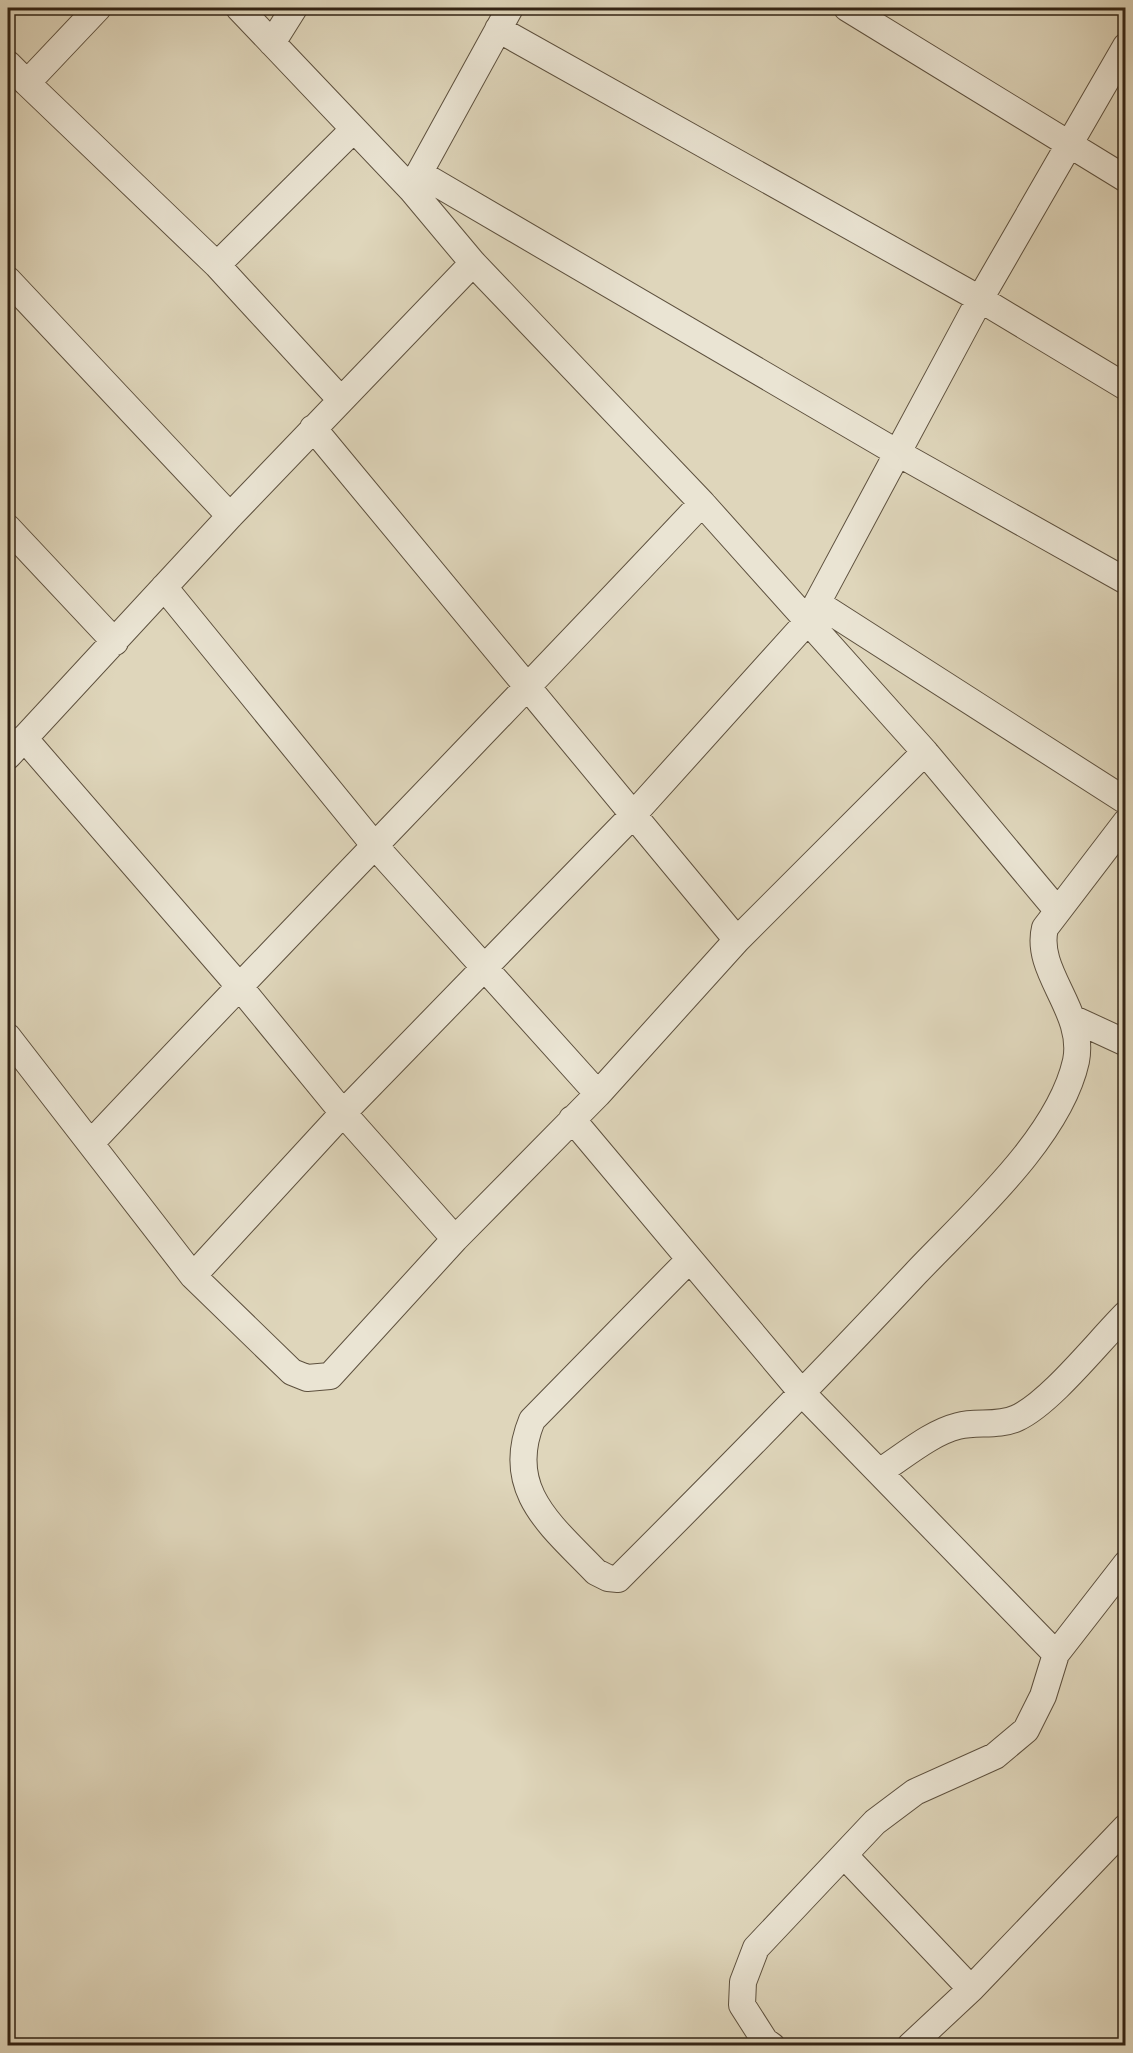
<svg xmlns="http://www.w3.org/2000/svg" width="1133" height="2053" font-family="'Gentium Book Plus',serif">
<style>
.lines{fill:none;stroke-linecap:round;stroke-linejoin:round}
.street-casing{stroke:#5d503e;stroke-width:28}
.street{stroke:#eae4d3;stroke-width:26}
</style>
<rect width="100%" height="100%" fill="#dfd6bb"/>
<filter id="stains"><feTurbulence type="fractalNoise" baseFrequency=".00333" numOctaves="4"/><feColorMatrix values="0 0 0 0 .2 0 0 0 0 .09 0 0 0 0 .02 0 0 0 .5 -.17"/></filter>
<radialGradient id="worn" r=".72"><stop offset=".6" stop-color="#630" stop-opacity="0"/><stop offset="1" stop-color="#630" stop-opacity=".3"/></radialGradient>
<g class="lines">
<defs>
<path id="street" d="M98,8L27,83L217,265L341,400
M239,8L411,189L473,263L702,503L925,752L1057,910
M847,8L1126,179
M498,29L980,299L1126,387
M272,43L294,8
M8,64L27,83
M419,173L896,452L1126,581
M411,188L510,8
M217,265L354,129
M8,280L230,516
M313,428L737,940
M8,528L115,642
M164,587L375,846L598,1094
M817,603L1126,801
M24,738L239,986L343,1113L455,1239
M8,756L230,516L473,263
M1074,1019L1126,1043
M8,1037L193,1276L292,1372L307,1378L330,1376L455,1239L598,1094L737,940L925,752
M572,1119L803,1394L1056,1654
M91,1143C293,928 500,718 702,503
M689,1260L532,1420C503,1490 552,1526 596,1572L608,1578L618,1579C719,1478 819,1377 916,1273C969,1217 1059,1138 1076,1061C1086,1011 1034,972 1045,928L1126,822
M193,1276L343,1113L633,815L807,622L980,299L1126,46
M879,1472C903,1457 930,1433 958,1426C977,1421 998,1427 1017,1418C1050,1403 1098,1342 1126,1314
M844,1855L971,1989
M772,2046L765,2041L742,2005L743,1982L756,1948L875,1822L915,1792L995,1756L1026,1730L1043,1696L1056,1654L1126,1564
M910,2046L971,1989L1126,1827"/>
</defs>
<use href="#street" class="street-casing"/>
<use href="#street" class="street"/>
</g>
<rect width="1133" height="2053" fill="none" stroke="#dfd6bb" stroke-width="30"/>
<rect x="9" y="9" width="1115" height="2035" fill="none" stroke="#322314" stroke-width="3"/>
<rect x="15" y="15" width="1103" height="2023" fill="none" stroke="#322314" stroke-width="1.5"/>
<rect width="100%" height="100%" filter="url(#stains)"/>
<rect width="100%" height="100%" fill="url(#worn)"/>
</svg>
